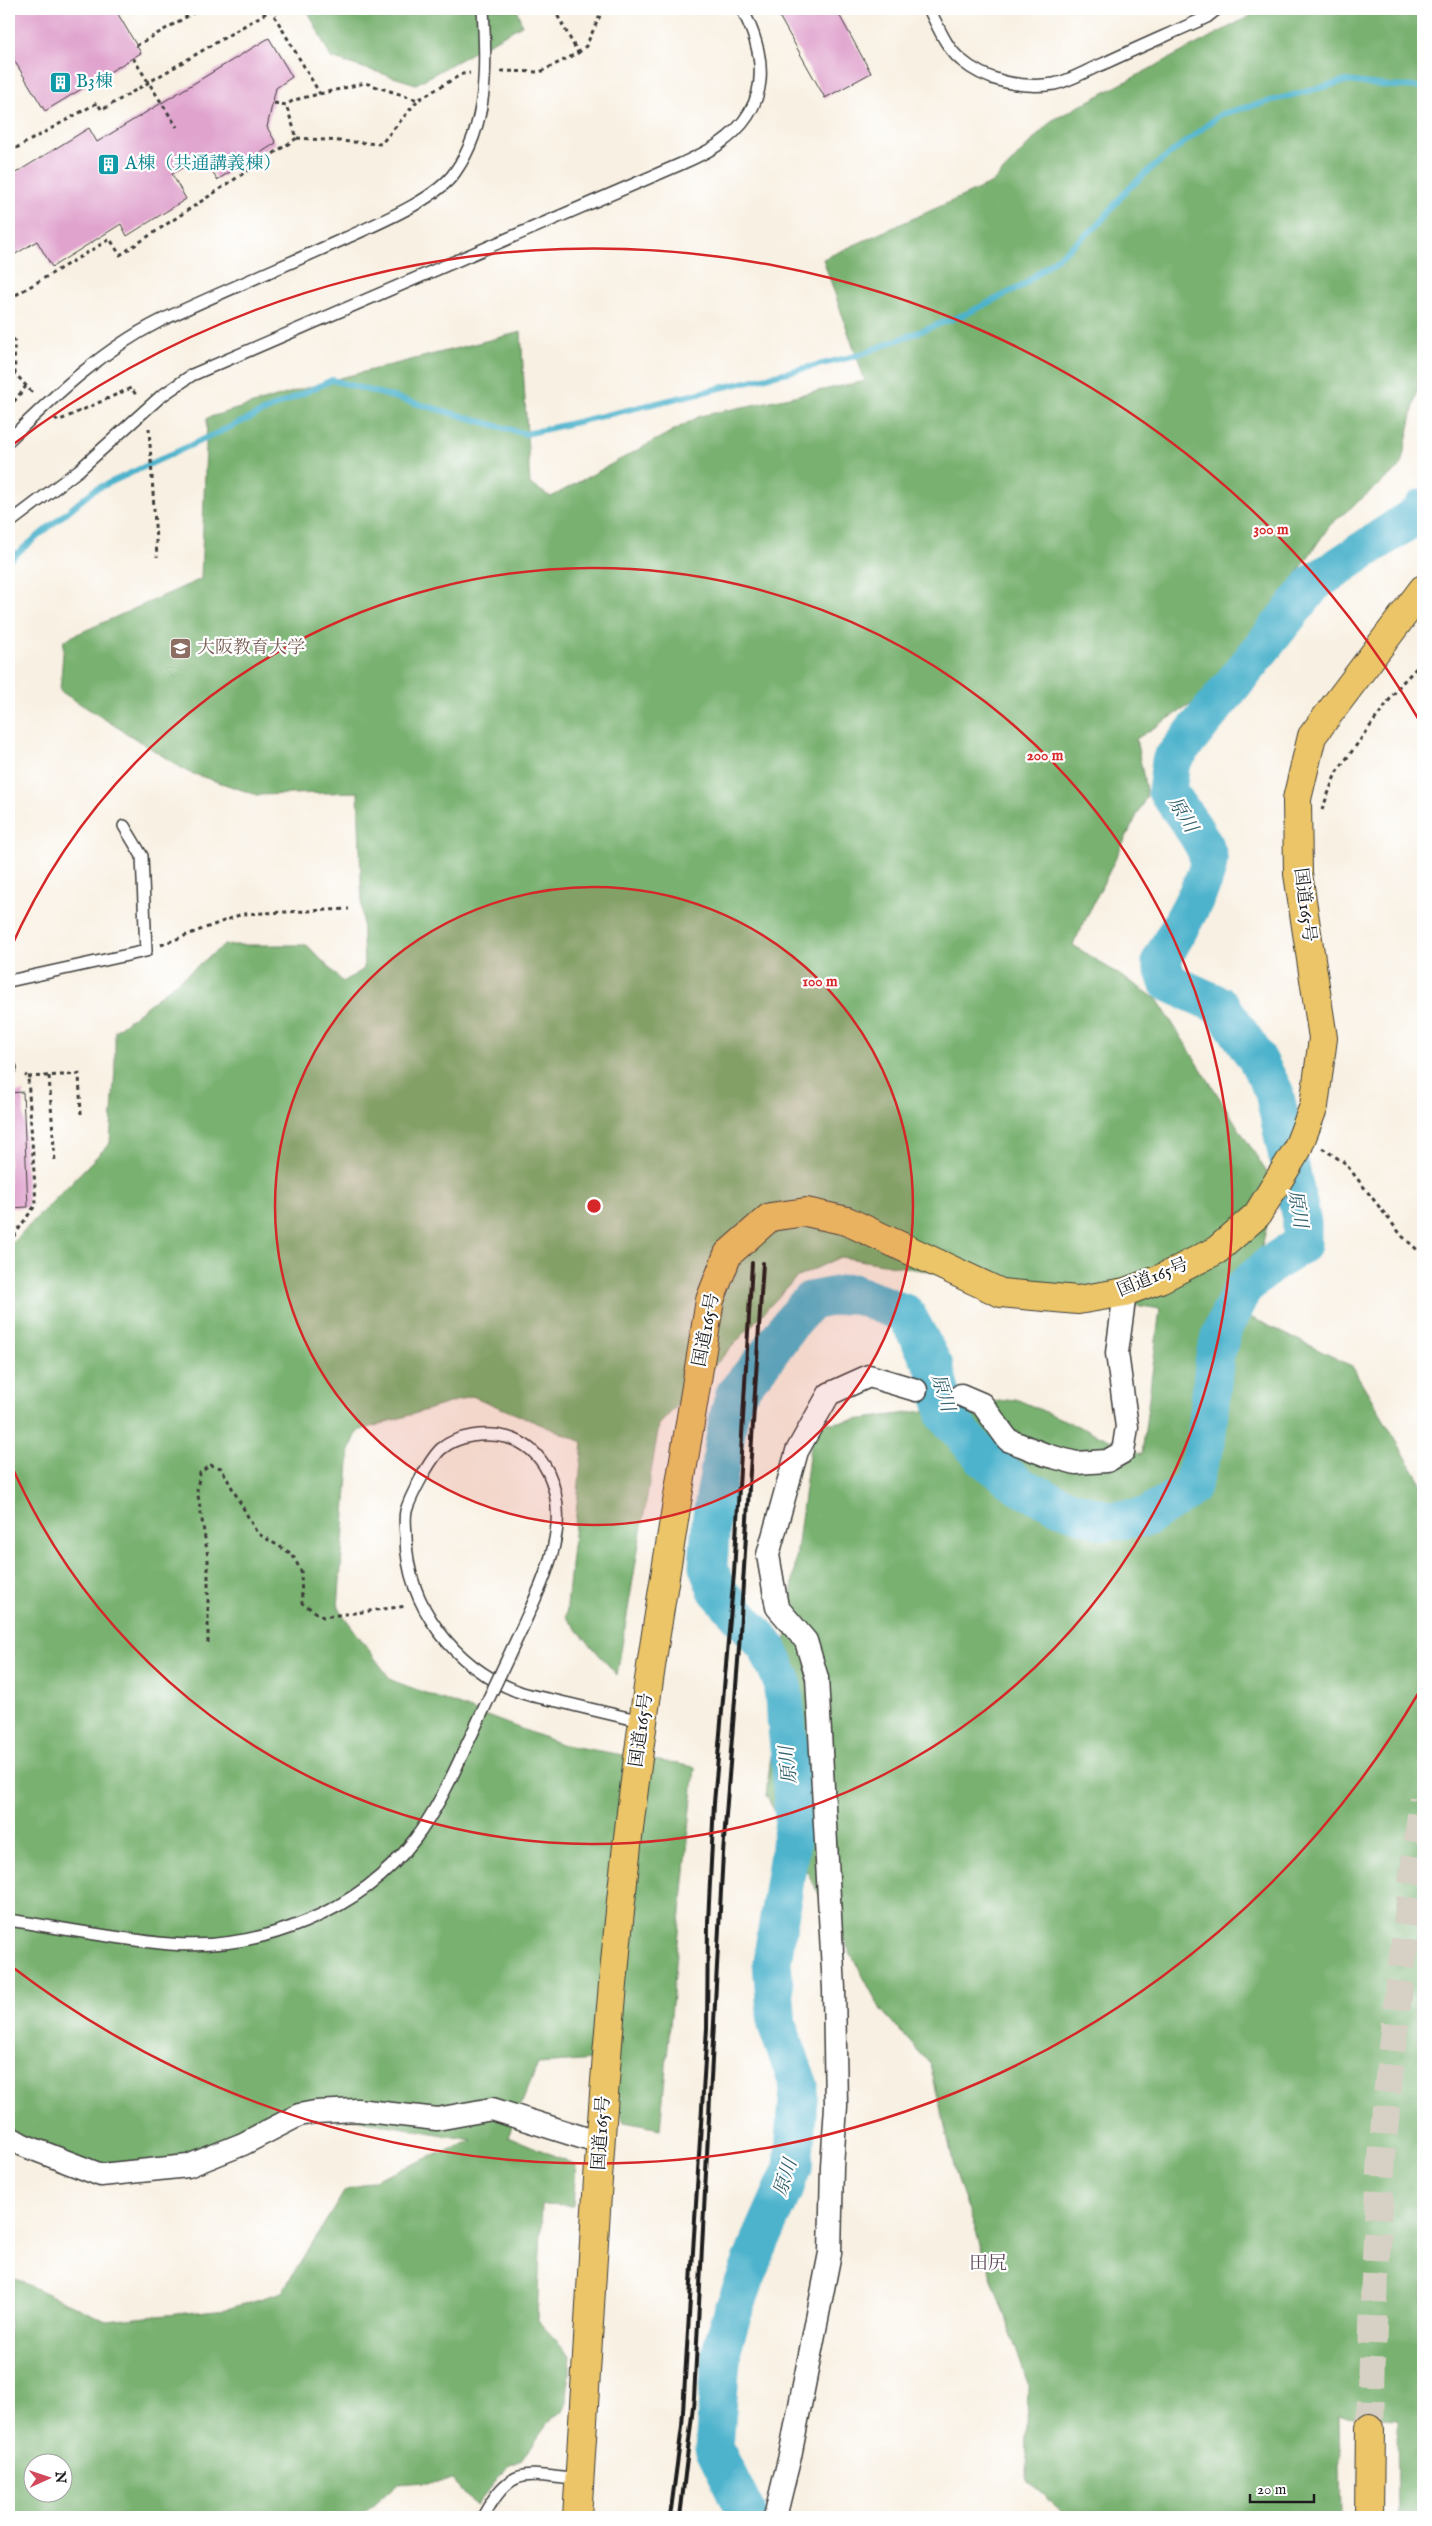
<svg xmlns="http://www.w3.org/2000/svg" width="1432" height="2526" font-family="'IM FELL English','Noto Serif JP',serif">
<style>
.forest{fill:#78b170;stroke:#4a6646;fill-rule:evenodd}
.lines{fill:none;stroke-linecap:round;stroke-linejoin:round}
.stream{stroke:#4db3cc;stroke-width:6}
.river{stroke:#4db3cc;stroke-width:39}
.building{fill:#e0a3cd}
.motorway-tunnel{stroke:#d7d0c4;stroke-width:28;stroke-dasharray:28 14;stroke-linecap:butt}
.service-casing{stroke:#3d3c3a;stroke-width:14}
.minor-casing{stroke:#3d3c3a;stroke-width:25}
.trunk-casing{stroke:#3d3c3a;stroke-width:30}
.motorway-casing{stroke:#3d3c3a;stroke-width:30}
.path{stroke:#3d3c3a;stroke-width:3;stroke-dasharray:4 4;stroke-linecap:butt}
.service{stroke:#fff;stroke-width:11}
.minor{stroke:#fff;stroke-width:22}
.trunk{stroke:#ecc569;stroke-width:28}
.motorway{stroke:#ecc569;stroke-width:28}
.rail{stroke:#1c1c1c;stroke-width:4}
.service-bridge-casing{stroke:#3d3c3a;stroke-width:14;stroke-linecap:butt}
.path-bridge{stroke:#3d3c3a;stroke-width:3;stroke-dasharray:4 4;stroke-linecap:butt}
.service-bridge{stroke:#fff;stroke-width:11}
.ring{fill:none;stroke:#d62828;stroke-width:2.5}
.labels{text-anchor:middle;dominant-baseline:central;stroke-width:4.5;stroke-linejoin:round;paint-order:stroke}
.culture-label{font-size:18px;fill:#0d838f;stroke:#fff;text-anchor:start}
.education-label{font-size:18px;fill:#785e54;stroke:#fff;text-anchor:start}
.street-label{font-size:18px;fill:#1c1c1c;stroke:#fff}
.water-label{font-size:19px;font-style:italic;fill:#32606b;stroke:#fff}
.neighbourhood-label{font-size:19px;fill:#614b5a;stroke:#fff}
.centre{fill:#d62828;stroke:#fff;stroke-width:2.5}
.ring-label{font-size:15px;text-anchor:middle;font-weight:bold;fill:#d62828;stroke:#fff;stroke-width:4.5;stroke-linejoin:round;paint-order:stroke}
</style>
<rect width="100%" height="100%" fill="#fff"/>
<filter id="ink" filterUnits="userSpaceOnUse"><feTurbulence type="fractalNoise" baseFrequency=".02" numOctaves="2"/><feDisplacementMap in="SourceGraphic" scale="10" xChannelSelector="R" yChannelSelector="G"/><feConvolveMatrix kernelMatrix="1 2 1 2 8 2 1 2 1" color-interpolation-filters="sRGB"/></filter>
<filter id="wash" filterUnits="userSpaceOnUse"><feTurbulence type="fractalNoise" baseFrequency=".0096" numOctaves="4" result="noise"/><feDisplacementMap in="SourceGraphic" scale="20" xChannelSelector="R" yChannelSelector="G"/><feGaussianBlur stdDeviation="1.12" result="paint"/><feColorMatrix in="noise" values="0 0 0 0 0 0 0 0 0 0 0 0 0 0 0 0 0 1.4 0 .05"/><feComposite in="paint" operator="in"/></filter>
<g filter="url(#wash)">
<rect width="100%" height="100%" fill="#f8f0e2"/>
<path class="forest" d="M307,9H517L522,25L416,84L331,58Z
M1263,9H1423V363L1401,466L1330,525L1219,687L1136,739L1147,795L1073,945L1157,999L1276,1187L1246,1315L1352,1366L1423,1486V2517H1398L1397,2419L1339,2416L1341,2517H1068L1026,2480L1028,2384L956,2174L930,2064L881,2010L766,1795L814,1417L831,1423L1016,1399L1142,1454L1160,1309L840,1257L796,1278L659,1425L617,1675L566,1617L583,1442L472,1396L358,1431L350,1449L338,1608L391,1680L564,1745L695,1767L660,2129L624,2122L595,2060L538,2064L508,2136L576,2165L573,2206L542,2205L537,2320L570,2355L567,2403L562,2412L553,2417L520,2461L509,2466L496,2479L476,2506L453,2480L397,2484L360,2517H9V2276L106,2321L227,2309L282,2292L344,2192L472,2140L315,2112L243,2144L113,2175L9,2137V1246L110,1143L115,1068V1031L224,945H307L343,982L364,969L358,792L257,795L188,772L60,691L64,640L201,579L207,418L332,380L521,332L530,484L551,497L700,416L865,381L823,259L992,183L1051,121ZM32,2464H62V2494H32Z"/>
<g class="lines">
<path class="stream" d="M9,560L94,490L332,380L526,434L856,356L968,313L1022,286L1097,226L1127,190L1148,171L1221,114L1346,81L1388,86L1423,87"/>
<path class="river" d="M748,2517L714,2448L722,2348L733,2312L757,2249L793,2168L799,2086L777,2025L772,1962L794,1822L791,1767L782,1680L767,1647L717,1590L708,1566L711,1521L729,1415L735,1394L766,1357L789,1325L810,1301L852,1293L906,1314L934,1366L946,1416L986,1460L1023,1488L1069,1509L1108,1521L1147,1517L1190,1489L1206,1442L1215,1355L1224,1326L1243,1288L1271,1264L1302,1244V1223L1274,1092L1257,1059L1221,1006L1168,982L1161,961C1171,941 1212,876 1208,857C1205,841 1177,805 1167,791L1171,761L1314,583L1418,514L1423,508"/>
</g>
<g id="blocks">
<path class="building" d="M9,9H115L141,53L45,111L9,52Z
M775,9H836L871,73L825,98Z
M269,38L292,77L276,88L267,127L276,143L217,180L203,155L172,174L186,199L127,236L121,224L52,267L37,241L9,258V177L89,128L97,142Z
M23,1092L28,1207L9,1208V1093Z"/>
</g>
</g>
<g filter="url(#ink)">
<use href="#blocks" fill-opacity="0" stroke="#3d3c3a" stroke-width="1"/>
<g class="lines">
<path class="motorway-tunnel" d="M1370,2428C1373,2304 1378,2181 1391,2057C1400,1971 1413,1884 1423,1798"/>
<defs>
<path id="service" d="M929,9C938,26 946,48 961,60C985,81 1022,89 1054,84C1070,81 1087,70 1103,64C1137,48 1172,33 1207,17L1217,9
M9,440C55,395 102,350 160,321C221,292 284,266 346,238C376,224 436,200 455,172C489,124 486,65 483,9
M9,523L79,470L160,397L192,375L681,164C694,158 708,152 719,144C770,109 769,60 742,9
M9,981L146,951L142,856L124,826
M9,1068H11
M521,1630C543,1581 573,1525 548,1472C539,1454 525,1442 506,1437C485,1432 458,1435 441,1449C430,1459 410,1497 406,1511C404,1519 406,1530 406,1538C407,1606 455,1667 517,1691C529,1696 544,1698 557,1701C586,1708 614,1715 642,1721
M9,1920C62,1928 116,1939 170,1944C260,1951 360,1912 415,1839C435,1812 449,1783 463,1753
M484,2515C513,2463 526,2475 580,2480"/>
<path id="minor" d="M961,1395L982,1404L1008,1440L1046,1455L1076,1463L1107,1461L1123,1452L1127,1427L1117,1353L1125,1292
M9,2137L23,2145L101,2175L188,2166L243,2144L299,2115L315,2112L357,2110L437,2119L492,2109L600,2143
M775,2517L790,2456L830,2253L832,2166L836,2106L834,1989L817,1678L806,1641L777,1607L768,1555L797,1451L829,1394L869,1376L916,1390"/>
<path id="trunk" d="M577,2517C590,2319 599,2120 619,1921C639,1713 677,1507 710,1300L728,1254L770,1217L806,1212L847,1221L1001,1293L1078,1300L1125,1292L1160,1279L1217,1250L1257,1215L1297,1150L1314,1106L1323,1038L1298,874L1297,799L1312,736L1423,589"/>
<path id="motorway" d="M1413,603L1423,596
M1369,2517L1370,2428"/>
</defs>
<use href="#service" class="service-casing"/>
<use href="#minor" class="minor-casing"/>
<use href="#trunk" class="trunk-casing"/>
<use href="#motorway" class="motorway-casing"/>
<path class="path" d="M136,46L200,9
M578,53L586,46L603,9
M501,71L540,72L578,53L554,9
M274,103L286,105L294,100L365,83L418,100L462,74L470,73
M297,138L381,144L418,100
M9,152L97,103L102,110L271,10L320,94
M9,299L110,239L120,255L297,138L286,105
M9,332L14,340L15,373L34,395
M9,408L26,386
M55,418L58,421L131,388L137,396
M149,428L157,557
M1322,810L1336,773L1401,684L1423,661
M161,945L242,914L349,909
M49,1076L55,1162
M28,1077L79,1074L81,1114
M1322,1148L1345,1163L1402,1236L1423,1255
M9,1243L36,1204L28,1077L25,1075
M208,1643V1557L197,1489L200,1473L210,1465L221,1468L257,1533L292,1554L301,1571L302,1603L323,1617L407,1606"/>
<use href="#service" class="service"/>
<use href="#minor" class="minor"/>
<use href="#trunk" class="trunk"/>
<use href="#motorway" class="motorway"/>
<path class="rail" d="M670,2517L682,2427L707,2028L708,1922L714,1803L734,1573L752,1263
M680,2517L694,2398L723,1853L739,1648L763,1263"/>
<defs>
<path id="service-bridge" d="M463,1753L521,1630"/>
</defs>
<use href="#service-bridge" class="service-bridge-casing"/>
<path class="path-bridge" d="M133,58L177,127"/>
<use href="#service-bridge" class="service-bridge"/>
</g>
</g>
<circle cx="594" cy="1206" r="319" fill="#d62828" fill-opacity=".12"/>
<g class="ring">
<circle cx="594" cy="1206" r="319"/>
<path d="M9 952A638 638 0 1 1 9 1460"/>
<path d="M1419 1692A958 958 0 0 1 11 1966M11 446A958 958 0 0 1 1419 720"/>
</g>
<defs>
<symbol id="building-square" viewBox="-11 -11 22 22"><rect x="-9" y="-9" width="18" height="18" rx="4" fill="#0f9aa8" stroke="#fff"/><path d="M-4-6H4V6H1V3H-1V6H-4ZM-2.5-4.3h1.7v1.8h-1.7ZM.8-4.3h1.7v1.8H.8ZM-2.5-1h1.7V.8h-1.7ZM.8-1h1.7V.8H.8Z" fill="#fff"/></symbol>
<symbol id="university-square" viewBox="-11 -11 22 22"><rect x="-9" y="-9" width="18" height="18" rx="4" fill="#8d6e63" stroke="#fff"/><path d="M0-5L7-2L0 1L-7-2ZM-4 1L0 2.5L4 1V4Q0 6-4 4Z" fill="#fff"/></symbol>
</defs>
<g fill-rule="evenodd">
<use href="#building-square" x="48" y="70" width="25" height="25"/>
<use href="#building-square" x="96" y="152" width="25" height="25"/>
<use href="#university-square" x="168" y="636" width="25" height="25"/>
</g>
<g class="labels">
<g class="culture-label">
<text x="76" y="82">B3棟</text>
<text x="125" y="164">A棟（共通講義棟）</text>
</g>
<g class="education-label">
<text x="197" y="648">大阪教育大学</text>
</g>
<g class="street-label">
<text transform="translate(1304 905) rotate(83)">国道165号</text>
<text transform="translate(1153 1278) rotate(-22)">国道165号</text>
<text transform="translate(707 1330) rotate(-79)">国道165号</text>
<text transform="translate(642 1730) rotate(-82)">国道165号</text>
<text transform="translate(602 2133) rotate(-86)">国道165号</text>
</g>
<g class="water-label">
<text transform="translate(1182 815) rotate(59)">原川</text>
<text transform="translate(1297 1209) rotate(81)">原川</text>
<text transform="translate(942 1393) rotate(73)">原川</text>
<text transform="translate(789 1765) rotate(-95)">原川</text>
<text transform="translate(786 2178) rotate(-72)">原川</text>
</g>
<g class="neighbourhood-label">
<text x="988" y="2264">田尻</text>
</g>
</g>
<circle cx="594" cy="1206" r="8" class="centre"/>
<g class="ring-label">
<text x="1271" y="534">300 m</text>
<text x="1045" y="760">200 m</text>
<text x="820" y="986">100 m</text>
</g>
<rect width="1432" height="2526" fill="none" stroke="#fff" stroke-width="30"/>
<g transform="translate(48 2478) rotate(87)"><circle r="24" fill="#ffffff" stroke="#a4a4a4"/>
<path d="M0-4L9 19L0 12L-9 19Z" fill="#d1495b"/>
<text y="-8" font-size="14" font-weight="bold" text-anchor="middle" fill="#1c1c1c">N</text>
</g>
<path d="M1250 2494v8h64v-8" fill="none" stroke="#1c1c1c" stroke-width="2.5"/>
<text x="1257" y="2494" font-size="15" fill="#1c1c1c" stroke="#ffffff" stroke-width="4" paint-order="stroke">20 m</text>
</svg>
